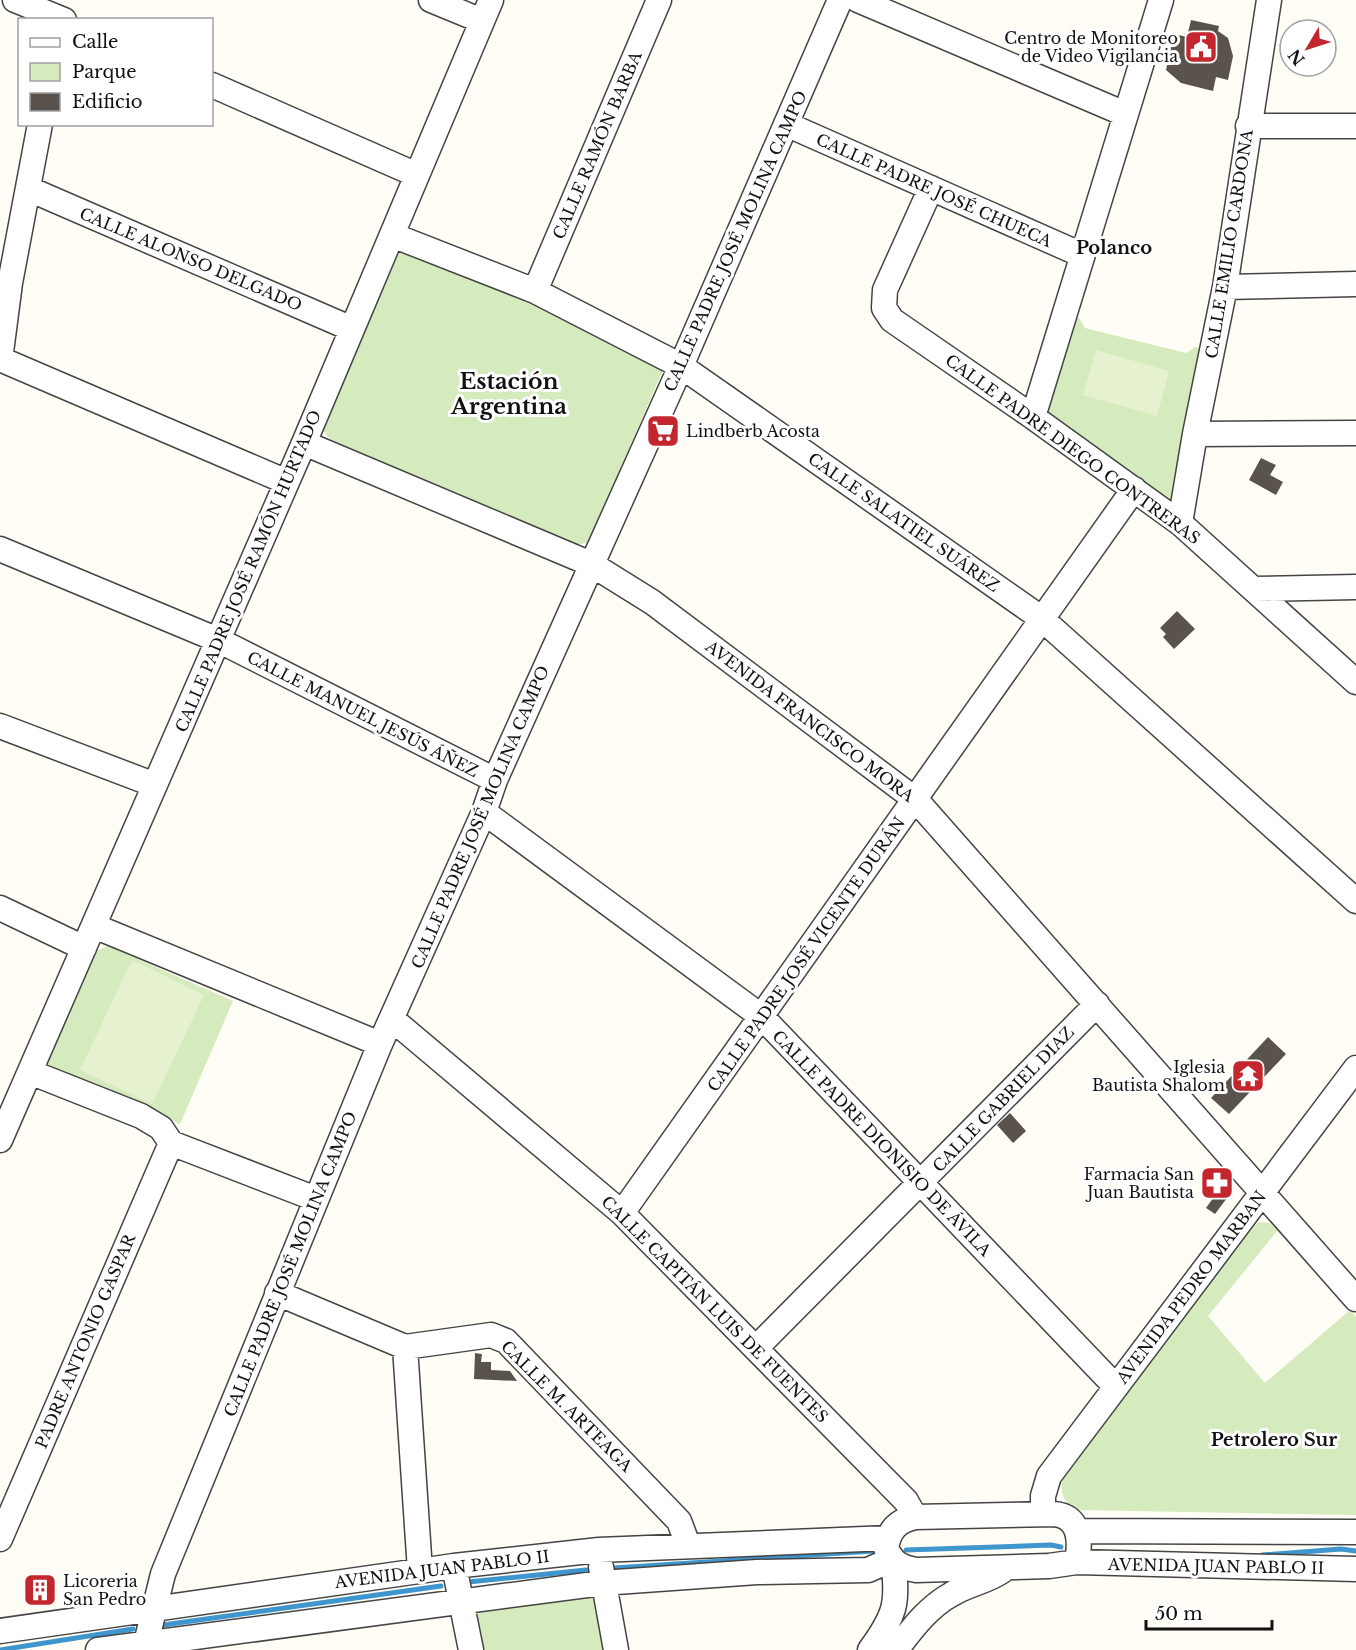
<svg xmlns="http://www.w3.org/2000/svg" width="1356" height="1650" font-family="'Libre Baskerville',serif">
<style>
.green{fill:#d5ebbd}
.pitch{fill:#e6f2cf}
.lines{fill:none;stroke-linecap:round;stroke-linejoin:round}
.stream{stroke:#3f96cf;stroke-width:5}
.building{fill:#5a524d}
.minor-casing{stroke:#444;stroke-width:27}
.minor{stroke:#fff;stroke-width:24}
.labels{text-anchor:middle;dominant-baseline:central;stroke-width:6;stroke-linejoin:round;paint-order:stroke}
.poi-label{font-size:16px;fill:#111;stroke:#fff;text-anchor:end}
.street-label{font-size:16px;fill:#111;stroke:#fff}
.neighbourhood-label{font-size:18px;font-weight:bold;fill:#111;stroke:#fff}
.district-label{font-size:22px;font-weight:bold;fill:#111;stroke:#fff}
</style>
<rect width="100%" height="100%" fill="#fffdf5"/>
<path class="green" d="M396,244L666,363L588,543L571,545L330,439L318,424Z
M1074,317L1079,318L1085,328L1186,353L1195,347L1201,348L1177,497L1169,504L1046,414Z
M108,946L233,1001L180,1124L44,1064L96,951Z
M1259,1222L1269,1223L1278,1230L1208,1316L1265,1383L1350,1310L1356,1317V1515L1076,1510C1062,1500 1060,1493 1063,1476L1252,1228Z
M594,1594L607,1650H478L472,1608Z"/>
<path class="pitch" d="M1096,350L1169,371L1157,416L1083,395Z
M132,960L204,995L152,1104L80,1070Z"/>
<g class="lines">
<path class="stream" d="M906,1550L1051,1545L1061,1547
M1262,1555L1341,1549L1356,1551
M614,1568L873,1551
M468,1582L586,1570
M163,1625L441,1586
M0,1650L133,1629"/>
</g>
<path class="building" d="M1191,20L1219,26L1218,31L1228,38L1233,56L1228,80L1216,77L1213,91L1181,83L1166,70L1174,34L1187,37Z
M1261,458L1276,465L1270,475L1283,482L1276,495L1249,480Z
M1177,611L1195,629L1174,649L1163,637L1166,634L1160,628Z
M1268,1037L1286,1054L1229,1114L1211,1098Z
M1010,1113L1026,1131L1013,1143L997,1125Z
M1213,1172L1226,1186L1227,1198L1215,1214L1206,1208L1216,1194L1204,1182Z
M475,1353L482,1354L481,1362H491V1370L510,1371L517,1381L474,1379Z
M31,1578L54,1583L50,1599L38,1597L37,1604L26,1602Z"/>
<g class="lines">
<defs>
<path id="minor" d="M15,0L64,20
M431,0L482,21
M858,0L1125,114
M212,85L417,175
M786,124L1082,255
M1248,126H1356
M931,188L885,290L884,308L892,320L1033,417L1180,523L1356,682
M29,189L352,329
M392,235L535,291L681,366L1041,618L1356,901
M1225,287L1356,284
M535,291L659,0
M0,359L287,482
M0,360L10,283L40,124
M1033,417L1161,0
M1195,434L1356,433
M304,443L591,564L652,602L916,800L1356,1299
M1180,523L1195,434L1225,287L1269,0
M0,549L218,640L495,780
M1254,589L1356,587
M0,726L155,785
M484,812L762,1017L1116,1387
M0,908L84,948
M94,926L380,1044
M392,1019L622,1213L906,1501L915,1517
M30,1072L141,1116L161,1128L171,1143L316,1199
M0,1140L304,443L491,0
M622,1213L1134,489
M277,1293L405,1347L491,1335L506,1341L679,1521L688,1545
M405,1347L420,1571
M756,1348L1097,1004
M1043,1513V1496L1049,1476L1356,1068
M1054,1514C1080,1516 1081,1541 1077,1562L1049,1566L916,1570C900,1567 893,1563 886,1548C889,1530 897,1521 915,1517Z
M1078,1531L1356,1532
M0,1539L171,1143
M1077,1562L1356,1569
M454,1566L471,1650
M601,1567L616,1650
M0,1631L454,1566L599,1550L888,1538
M146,1643L163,1574L380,1044L484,812L495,780L681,366L840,0
M98,1650L602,1583L757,1572L868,1570L891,1560
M870,1650C895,1616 899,1603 893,1561
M896,1650C912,1629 928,1607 952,1594C968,1584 986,1582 1002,1571"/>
</defs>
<use href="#minor" class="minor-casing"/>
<use href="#minor" class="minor"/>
</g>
<defs>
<symbol id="civic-square" viewBox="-11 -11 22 22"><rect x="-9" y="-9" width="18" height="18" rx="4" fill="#c4262e" stroke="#fff"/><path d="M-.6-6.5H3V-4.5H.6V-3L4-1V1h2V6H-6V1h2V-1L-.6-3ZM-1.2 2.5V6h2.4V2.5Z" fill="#fff"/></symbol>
<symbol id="supermarket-square" viewBox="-11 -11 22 22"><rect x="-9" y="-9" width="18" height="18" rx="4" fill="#c4262e" stroke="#fff"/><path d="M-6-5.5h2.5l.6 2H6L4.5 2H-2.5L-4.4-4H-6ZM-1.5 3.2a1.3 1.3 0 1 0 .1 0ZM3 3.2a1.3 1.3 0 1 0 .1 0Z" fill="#fff"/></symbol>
<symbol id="temple-square" viewBox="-11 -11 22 22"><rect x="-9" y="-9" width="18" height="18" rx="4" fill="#c4262e" stroke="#fff"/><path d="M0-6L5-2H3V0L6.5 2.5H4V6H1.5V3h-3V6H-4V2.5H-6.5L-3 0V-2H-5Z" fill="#fff"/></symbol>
<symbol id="pharmacy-square" viewBox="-11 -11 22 22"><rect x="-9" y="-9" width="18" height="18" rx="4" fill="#c4262e" stroke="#fff"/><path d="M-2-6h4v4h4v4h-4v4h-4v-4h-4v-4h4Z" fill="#fff"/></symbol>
<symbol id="building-square" viewBox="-11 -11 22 22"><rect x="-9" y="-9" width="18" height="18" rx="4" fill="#c4262e" stroke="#fff"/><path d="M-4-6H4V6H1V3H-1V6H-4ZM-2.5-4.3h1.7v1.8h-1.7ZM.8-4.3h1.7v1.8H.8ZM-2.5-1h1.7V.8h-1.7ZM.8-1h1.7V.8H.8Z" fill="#fff"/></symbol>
</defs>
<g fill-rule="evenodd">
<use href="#civic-square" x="1182" y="28" width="38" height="38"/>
<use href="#supermarket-square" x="644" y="412" width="38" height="38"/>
<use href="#temple-square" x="1229" y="1057" width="38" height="38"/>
<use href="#pharmacy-square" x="1198" y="1164" width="38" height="38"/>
<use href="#building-square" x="21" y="1571" width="38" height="38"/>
</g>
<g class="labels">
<g class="poi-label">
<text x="1178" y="38">Centro de Monitoreo<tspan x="1178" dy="18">de Video Vigilancia</tspan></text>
<text x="686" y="431" text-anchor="start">Lindberb Acosta</text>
<text x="1225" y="1067">Iglesia<tspan x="1225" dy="18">Bautista Shalom</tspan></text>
<text x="1194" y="1174">Farmacia San<tspan x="1194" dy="18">Juan Bautista</tspan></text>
<text x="63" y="1581" text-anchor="start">Licoreria<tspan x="63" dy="18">San Pedro</tspan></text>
</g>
<g class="street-label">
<text transform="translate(597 145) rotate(-67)">CALLE RAMÓN BARBA</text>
<text transform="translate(934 190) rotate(24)">CALLE PADRE JOSÉ CHUECA</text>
<text transform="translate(735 241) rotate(-66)">CALLE PADRE JOSÉ MOLINA CAMPO</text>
<text transform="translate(1229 244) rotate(-81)">CALLE EMILIO CARDONA</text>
<text transform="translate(191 259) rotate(23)">CALLE ALONSO DELGADO</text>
<text transform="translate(1073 449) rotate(36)">CALLE PADRE DIEGO CONTRERAS</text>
<text transform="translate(904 522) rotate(35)">CALLE SALATIEL SUÁREZ</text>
<text transform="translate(248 571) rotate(-67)">CALLE PADRE JOSÉ RAMÓN HURTADO</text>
<text transform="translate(363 714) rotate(27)">CALLE MANUEL JESÚS ÁÑEZ</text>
<text transform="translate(810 721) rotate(37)">AVENIDA FRANCISCO MORA</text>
<text transform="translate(480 817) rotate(-67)">CALLE PADRE JOSÉ MOLINA CAMPO</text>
<text transform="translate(806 954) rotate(-55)">CALLE PADRE JOSÉ VICENTE DURÁN</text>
<text transform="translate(1003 1099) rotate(-46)">CALLE GABRIEL DIAZ</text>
<text transform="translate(882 1143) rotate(46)">CALLE PADRE DIONISIO DE ÁVILA</text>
<text transform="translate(290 1264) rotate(-68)">CALLE PADRE JOSÉ MOLINA CAMPO</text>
<text transform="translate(1191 1287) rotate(-53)">AVENIDA PEDRO MARBAN</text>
<text transform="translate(715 1309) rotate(45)">CALLE CAPITÁN LUIS DE FUENTES</text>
<text transform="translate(85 1341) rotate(-67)">PADRE ANTONIO GASPAR</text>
<text transform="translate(567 1406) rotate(45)">CALLE M. ARTEAGA</text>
<text transform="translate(1216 1566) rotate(1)">AVENIDA JUAN PABLO II</text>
<text transform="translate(442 1569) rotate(-7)">AVENIDA JUAN PABLO II</text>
</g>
<g class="neighbourhood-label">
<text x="1114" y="248">Polanco</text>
<text x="1274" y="1440">Petrolero Sur</text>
</g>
<g class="district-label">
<text x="509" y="381">Estación<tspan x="509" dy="25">Argentina</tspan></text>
</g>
</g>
<rect x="18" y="18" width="195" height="108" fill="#ffffff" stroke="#a0a0a0" stroke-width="1.5"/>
<rect x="30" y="38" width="30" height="9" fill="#ffffff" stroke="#a0a0a0" stroke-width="1.5"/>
<text x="72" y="48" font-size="18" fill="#111111">Calle</text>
<rect x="30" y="63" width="30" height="18" fill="#d5ebbd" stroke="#a0a0a0" stroke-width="1.5"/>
<text x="72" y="78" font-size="18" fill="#111111">Parque</text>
<rect x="30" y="93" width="30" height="18" fill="#5a524d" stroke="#a0a0a0" stroke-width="1.5"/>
<text x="72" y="108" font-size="18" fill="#111111">Edificio</text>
<g transform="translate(1308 48) rotate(231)"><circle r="28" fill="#ffffff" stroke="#a0a0a0" stroke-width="1.5"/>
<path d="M0-4.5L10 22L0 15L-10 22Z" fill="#c4262e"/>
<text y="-9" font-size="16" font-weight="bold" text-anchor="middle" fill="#111111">N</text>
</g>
<path d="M1146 1620v9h126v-9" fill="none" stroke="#111111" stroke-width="3"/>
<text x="1155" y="1620" font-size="18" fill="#111111" stroke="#ffffff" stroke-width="4.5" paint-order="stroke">50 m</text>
</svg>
